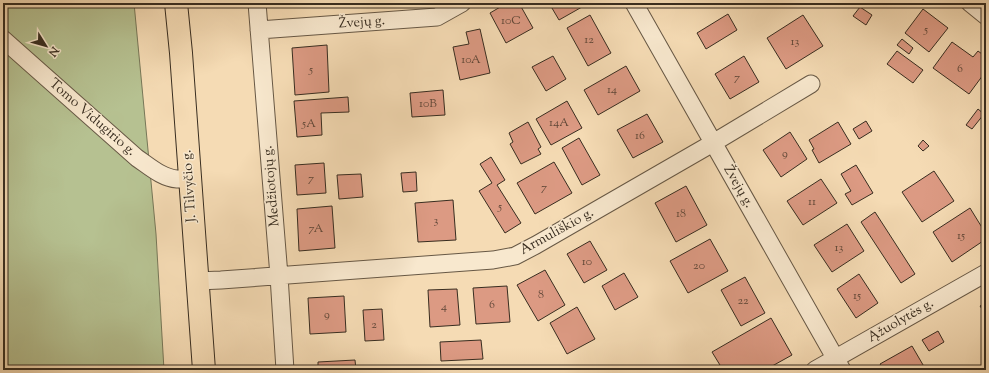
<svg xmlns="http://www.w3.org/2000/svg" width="989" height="373" font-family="'Sorts Mill Goudy',serif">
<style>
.green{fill:#b6c191;stroke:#777758}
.building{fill:#dc9a83;stroke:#382d20}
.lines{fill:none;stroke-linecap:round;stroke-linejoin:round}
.minor-casing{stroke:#675845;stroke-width:19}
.major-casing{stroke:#382d20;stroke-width:24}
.minor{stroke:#f8e8ce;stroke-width:17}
.major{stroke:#f5dbb4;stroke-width:22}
.labels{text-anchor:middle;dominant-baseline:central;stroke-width:3;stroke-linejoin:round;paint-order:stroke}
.number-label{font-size:12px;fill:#614839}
.street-label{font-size:14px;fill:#382d20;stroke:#f8e8ce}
</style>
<rect width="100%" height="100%" fill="#f5dbb4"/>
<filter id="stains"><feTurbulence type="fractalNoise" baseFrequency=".005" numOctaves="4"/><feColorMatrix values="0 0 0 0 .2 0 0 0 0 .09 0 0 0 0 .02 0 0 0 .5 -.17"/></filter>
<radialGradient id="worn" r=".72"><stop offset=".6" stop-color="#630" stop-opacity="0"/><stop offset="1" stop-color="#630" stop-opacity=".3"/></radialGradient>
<path class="green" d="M3,3H134L156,234L164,370H3Z"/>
<path class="building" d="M287,3H313V4L287,5Z
M507,3H519L533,28L506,43L490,13Z
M549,3H589L559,20Z
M860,7L872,15L866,25L853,16Z
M923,9L948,28L929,52L905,33Z
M728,14L737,30L706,49L697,33Z
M590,15L611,53L588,66L567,28Z
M803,15L823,46L786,69L767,38Z
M480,29L490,73L460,80L453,47L469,44L466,32Z
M902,39L913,48L909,54L897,45Z
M952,42L973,57L978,51L986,57V71L969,94L933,68Z
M327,45L329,92L295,95L292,48Z
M897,51L923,70L913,83L887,64Z
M553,56L566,79L546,91L532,67Z
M744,56L759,82L730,99L715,74Z
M626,66L640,91L598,115L584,90Z
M443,90L445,115L412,117L410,93Z
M348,97L349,112L321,113L322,135L297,137L294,101Z
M567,101L582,128L551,145L536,119Z
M978,109L984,114L972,129L966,125Z
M647,114L663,142L633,158L617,130Z
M866,121L872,131L859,139L853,129Z
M528,122L541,147L538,149L541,154L521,164L510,144L513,142L509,133Z
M838,122L851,144L819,163L812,150L814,149L809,140Z
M790,132L807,159L781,177L763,150Z
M579,138L600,175L582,185L562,148Z
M923,140L929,146L923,151L918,146Z
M491,157L505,180L497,185L521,223L505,233L479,191L492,183L480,164Z
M554,162L572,193L535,214L517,183Z
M324,163L326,193L297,195L295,165Z
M856,165L873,193L852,205L845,194L851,191L841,174Z
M934,171L954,201L922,222L902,192Z
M416,172L417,191L403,192L401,173Z
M361,174L363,197L339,199L337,175Z
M821,179L837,203L803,225L787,201Z
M686,186L707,225L676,242L655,203Z
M453,200L456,240L418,242L415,203Z
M332,206L335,248L299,251L297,209Z
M970,208L986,234V239L952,262L933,232Z
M875,212L915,274L901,283L861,222Z
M847,224L864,251L832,272L814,245Z
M710,239L728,271L688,293L670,261Z
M590,241L607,270L584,283L567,254Z
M545,270L565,305L538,321L517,285Z
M624,273L638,297L615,310L602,286Z
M859,274L878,303L856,318L837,289Z
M745,277L765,313L741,326L721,290Z
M507,286L510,322L476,324L473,288Z
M457,289L460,325L430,327L428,290Z
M344,296L346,332L310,334L308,298Z
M986,302V315L980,306Z
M577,307L595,339L567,354L550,323Z
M382,309L384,340L365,341L363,310Z
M771,318L792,355L765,370H723L712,352Z
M938,331L944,342L929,351L922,340Z
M481,340L483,359L441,361L440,342Z
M912,346L926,370H884L880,364Z
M355,360L356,370H318V362Z
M400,367V370H372V369Z"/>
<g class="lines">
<defs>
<path id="minor" d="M257,3L279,276L285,370
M634,3L842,370
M970,3L986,16
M259,30L437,17L462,3
M3,39L137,158C149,166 162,178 177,179C181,179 185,179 190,179
M197,281L221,280L493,260L515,256L536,245L713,143L811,84
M815,370L986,273"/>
<path id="major" d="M176,3L181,53L204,370"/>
</defs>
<use href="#minor" class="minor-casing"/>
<use href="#major" class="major-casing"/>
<use href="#minor" class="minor"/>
<use href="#major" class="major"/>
</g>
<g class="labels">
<g class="number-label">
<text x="511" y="21">10C</text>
<text x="926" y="30">5</text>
<text x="589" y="40">12</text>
<text x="795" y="42">13</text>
<text x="471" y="60">10A</text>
<text x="960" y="69">6</text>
<text x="311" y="70">5</text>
<text x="737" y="78">7</text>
<text x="612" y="90">14</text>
<text x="428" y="104">10B</text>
<text x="559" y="123">14A</text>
<text x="309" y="124">5A</text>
<text x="640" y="136">16</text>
<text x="785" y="154">9</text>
<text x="311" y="179">7</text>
<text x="544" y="188">7</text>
<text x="812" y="202">11</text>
<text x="500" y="207">5</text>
<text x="681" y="214">18</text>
<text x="436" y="221">3</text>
<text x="316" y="229">7A</text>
<text x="961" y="236">15</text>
<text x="839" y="248">13</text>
<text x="587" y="262">10</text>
<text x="699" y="266">20</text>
<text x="541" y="295">8</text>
<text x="857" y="296">15</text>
<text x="743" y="301">22</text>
<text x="492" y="305">6</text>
<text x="444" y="307">4</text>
<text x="327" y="315">9</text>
<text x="374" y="325">2</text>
</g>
<g class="street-label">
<text transform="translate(362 23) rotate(-4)">Žvejų g.</text>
<text transform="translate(92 118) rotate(41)">Tomo Vidugirio g.</text>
<text transform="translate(190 186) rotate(-94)">J. Tilvyčio g.</text>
<text transform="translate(272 186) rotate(-95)">Medžiotojų g.</text>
<text transform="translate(738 187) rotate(60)">Žvejų g.</text>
<text transform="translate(557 232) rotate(-29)">Armuliškio g.</text>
<text transform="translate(901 321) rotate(-30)">Ąžuolytės g.</text>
</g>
</g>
<rect width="989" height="373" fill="none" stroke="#f5dbb4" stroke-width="16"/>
<rect x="4" y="4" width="981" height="365" fill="none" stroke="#382d20" stroke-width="2"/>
<rect x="8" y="8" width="973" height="357" fill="none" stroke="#382d20"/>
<g transform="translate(46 46) rotate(127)" stroke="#f8e8ce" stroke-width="3" paint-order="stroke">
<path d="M0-3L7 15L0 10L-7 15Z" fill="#382d20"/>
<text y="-6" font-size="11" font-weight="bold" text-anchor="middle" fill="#382d20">N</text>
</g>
<rect width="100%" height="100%" filter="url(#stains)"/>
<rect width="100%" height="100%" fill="url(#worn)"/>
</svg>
